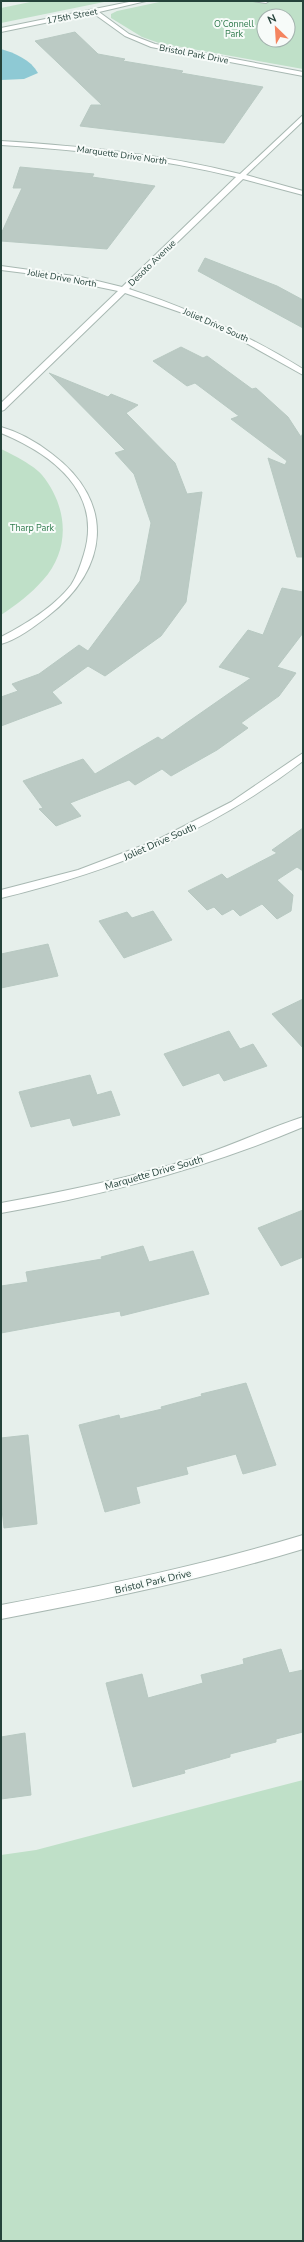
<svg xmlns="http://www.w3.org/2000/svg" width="304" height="2242" font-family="'Nunito Sans',sans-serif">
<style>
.green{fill:#bfe0c8;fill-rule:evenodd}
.water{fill:#8ec9d4}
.building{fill:#bbcac4;stroke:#b8c9c2}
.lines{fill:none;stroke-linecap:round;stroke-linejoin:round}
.lane-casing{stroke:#a8b8b2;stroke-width:2}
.street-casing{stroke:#a8b8b2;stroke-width:2}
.lane{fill:#fff;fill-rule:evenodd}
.street{fill:#fff;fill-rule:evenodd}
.labels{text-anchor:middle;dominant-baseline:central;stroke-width:4;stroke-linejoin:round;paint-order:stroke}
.far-street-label{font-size:9px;fill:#24423a;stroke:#f7fbf9}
.far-park-label{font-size:9px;fill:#2d7a4b;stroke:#f7fbf9}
.street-label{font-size:10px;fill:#24423a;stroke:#f7fbf9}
</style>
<rect width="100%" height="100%" fill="#e6efeb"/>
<path class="green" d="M35,1H109L1,23V8Z
M164,1H303V69L159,43L142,37L111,18V14L117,11ZM264,16H288V40H264Z
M1,449C12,454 35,466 42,475C68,507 71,549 43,580C31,594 16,605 1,615Z
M303,1780V2241H1V1855L36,1850Z"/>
<path class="water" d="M1,49C15,53 31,60 38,73L24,79L1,80Z"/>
<path class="building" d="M75,32L98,54L125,59L123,61L183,71L181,73L263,87L224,143L80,126L91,105H102L35,41Z
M20,167L94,174L92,177L155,186L107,249L1,241V234L22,188H13Z
M205,258L277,286L303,300V328L198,271Z
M181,347L203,358L207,356L252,389L256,388L288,417L301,437L303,433V557H297L268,458L285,465L287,461L231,419L239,416L195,383L187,386L153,361Z
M49,373L108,397L111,394L138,405L126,413L175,463L187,494L202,492L186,602L161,636L105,676L88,666L52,692L62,703L1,726V697L18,691L12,684L39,674L79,645L88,651L140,581L151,523L134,474L115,453L125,450Z
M282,588L303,592V633L277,667L296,673L279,696L241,723L248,728L217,750L171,776L162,769L135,785L129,780L70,803L81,816L56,826L39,809L43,808L23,781L83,759L95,774L158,737L162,740L251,678L219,667L248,630L263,635Z
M303,828V871L297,867L277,880L293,895L291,911L277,919L262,904L240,916L233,909L222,915L214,907L207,910L188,891L222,874L227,879L277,853L272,850Z
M153,911L172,940L124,958L99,921L127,912L132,918Z
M48,944L58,976L1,988V954Z
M303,999V1048L272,1014Z
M229,1031L240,1049L253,1044L267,1066L224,1081L219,1073L183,1086L164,1054Z
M90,1075L97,1095L111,1091L120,1115L73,1126L70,1118L31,1127L19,1092Z
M303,1210V1257L281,1266L258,1228Z
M143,1246L149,1262L193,1251L209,1294L121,1316L120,1311L1,1333V1286L28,1282L26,1272L102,1259L101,1257Z
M246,1383L276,1465L243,1474L236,1454L186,1467L188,1474L136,1487L140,1503L105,1512L79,1425L119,1415L120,1419L162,1409L161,1407L202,1396L201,1394Z
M28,1435L37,1524L4,1528L1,1500V1438Z
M281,1649L289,1673L303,1670V1732L276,1739V1742L230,1754V1757L184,1770L185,1773L133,1787L106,1683L142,1674L148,1698L203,1683L201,1675L244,1664L243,1659Z
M25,1733L31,1795L1,1799V1737Z"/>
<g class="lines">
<defs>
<path id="lane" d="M253,1H269L266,3Z"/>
<path id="street" d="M134,1H146L99,12L129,34L155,44L303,72V76L151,47L125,36L93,13L1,32V28Z
M303,115V121L246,175L303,191V195L243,179L129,289C191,309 248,335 303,369V375L230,334L194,317L125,293L4,410L1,411V403L118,291L41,275L1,270V266L81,277L122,287L236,177C159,158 80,150 1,145V141C81,146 162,154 240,174Z
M1,427C19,432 38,443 52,454C116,502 109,569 48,616C35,626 17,640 1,644V637C26,624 54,607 71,585C77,576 81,564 84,554C103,492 52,454 1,433Z
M303,753V761C209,833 115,870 1,898V890L78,870L157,840L231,802Z
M303,1117V1127C206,1168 105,1195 1,1213V1203C66,1191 131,1178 194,1158C231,1146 266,1129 303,1117Z
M303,1535V1549C204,1579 103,1600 1,1619V1605C103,1586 204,1565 303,1535Z"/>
</defs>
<use href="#lane" class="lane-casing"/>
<use href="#street" class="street-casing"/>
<use href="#lane" class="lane"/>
<use href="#street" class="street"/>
</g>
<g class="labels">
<g class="far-street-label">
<text transform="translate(72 16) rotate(-11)">175th Street</text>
<text transform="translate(194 54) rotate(11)">Bristol Park Drive</text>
<text transform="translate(122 155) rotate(8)">Marquette Drive North</text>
<text transform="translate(152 263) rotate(-44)">Desoto Avenue</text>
<text transform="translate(62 278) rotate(10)">Joliet Drive North</text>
<text transform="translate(216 325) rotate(24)">Joliet Drive South</text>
</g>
<g class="far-park-label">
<text x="234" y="24">O’Connell<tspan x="234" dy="10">Park</tspan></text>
<text x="32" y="528">Tharp Park</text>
</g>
<g class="street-label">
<text transform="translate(160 842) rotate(-24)">Joliet Drive South</text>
<text transform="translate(154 1173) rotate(-16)">Marquette Drive South</text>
<text transform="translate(153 1582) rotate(-13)">Bristol Park Drive</text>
</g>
</g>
<rect width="304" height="2242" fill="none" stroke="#24423a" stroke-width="4"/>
<g transform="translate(276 28) rotate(335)"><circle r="19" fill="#f7fbf9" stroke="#a3b1ad"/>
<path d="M0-3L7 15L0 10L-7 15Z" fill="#f4845f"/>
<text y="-6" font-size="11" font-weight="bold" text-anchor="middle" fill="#24423a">N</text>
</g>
</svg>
